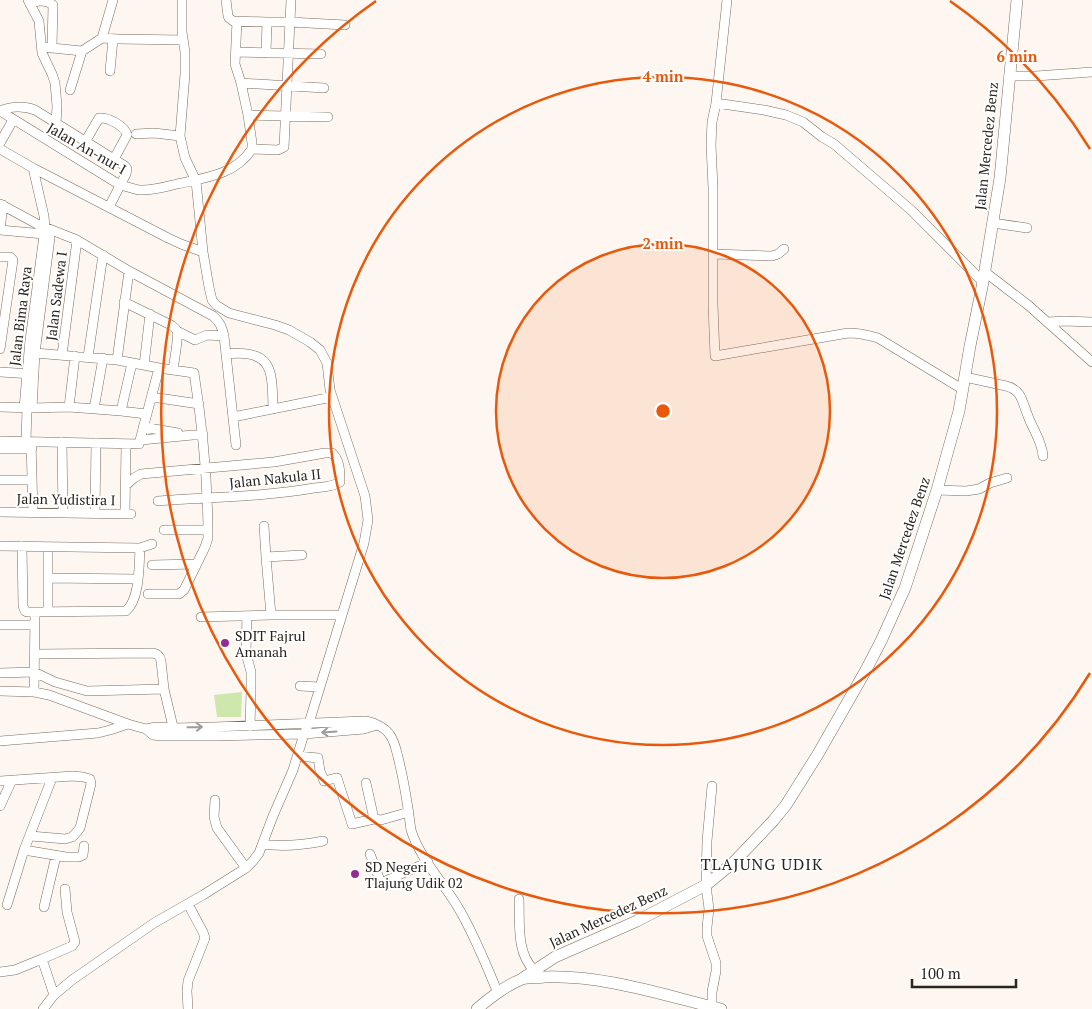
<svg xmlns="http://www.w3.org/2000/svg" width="1092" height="1009" font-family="'PT Serif',serif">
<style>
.green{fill:#cde7ac}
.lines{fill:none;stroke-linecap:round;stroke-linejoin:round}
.minor-casing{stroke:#7b6c5e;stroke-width:10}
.major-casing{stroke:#7b6c5e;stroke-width:12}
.minor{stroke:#fff;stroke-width:9}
.major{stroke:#fff;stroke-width:11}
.oneway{stroke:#9f9c9a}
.ring{fill:none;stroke:#e8590c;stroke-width:2.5}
.poi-dot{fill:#912e95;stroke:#fff;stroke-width:2}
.labels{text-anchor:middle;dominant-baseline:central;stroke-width:4;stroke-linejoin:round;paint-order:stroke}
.street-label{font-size:14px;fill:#2a241e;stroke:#fff}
.poi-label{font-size:14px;fill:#2a241e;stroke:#fff;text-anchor:start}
.quarter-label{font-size:16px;letter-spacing:1px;fill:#2a241e;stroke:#fff}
.centre{fill:#e8590c;stroke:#fff;stroke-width:2.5}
.ring-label{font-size:15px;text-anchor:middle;font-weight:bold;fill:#e8590c;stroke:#fff;stroke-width:4;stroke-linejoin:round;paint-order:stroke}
</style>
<rect width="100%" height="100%" fill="#fef7f1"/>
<path class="green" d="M242,692L241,717H217L214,695Z"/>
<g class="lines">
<defs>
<path id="minor" d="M28,0L39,21L42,53L52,74L55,83L57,106L56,124
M226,0L228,16L229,18L233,21L267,22H290L345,25
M727,0L716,103L712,122L711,145L713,188V305L715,356L848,333C859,333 868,335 878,338L962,389
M30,4C36,0 47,0 53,5L52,47
M237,21L235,64L241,83L248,115L252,143V149
M102,38L113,0
M42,47L82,51L102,38L118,39L183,40
M236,52L321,54
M266,53L267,22
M110,71L113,39
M1009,76H1036L1092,72
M241,83L324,88
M70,90L82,51
M716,103L764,110L786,115L803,122L822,137L834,144L911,210L983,282
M0,111L120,185C126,186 133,189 139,190C152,191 165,187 177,184C205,178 235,175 252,149L278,150L284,147L291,0
M0,111C10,106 25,106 35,110L125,166L127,169L126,174L109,207
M248,115L328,117
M136,134L154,133L180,136
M85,142L99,118C108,117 125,126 127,135L114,159
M0,143L13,120
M0,149L33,168L168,238L181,244L203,252
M0,204L39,225L77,240L129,271L213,316C220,322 222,327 224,336L236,445
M993,223L1027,228
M0,230L44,234
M0,230L3,205
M714,254L772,256L778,254L784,249
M0,257H10L13,260L0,349
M985,272L1028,305L1092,362
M124,302L171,325C173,327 176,328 177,331C179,336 174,362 173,370
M1048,322L1064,321L1092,322
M177,331L195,340L207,335L224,336
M35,353L117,360L159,368L194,373C203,429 208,481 208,538L205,547L186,586L184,590L179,594H148
M226,354C274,349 272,371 273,409
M62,355L77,240
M88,357L103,255
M117,360L129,271
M144,365L150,314
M0,372L32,374
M965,377L1006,386C1011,387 1015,389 1019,394C1023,400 1025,409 1028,416C1033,430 1042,441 1043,456
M152,397L199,404
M0,407L32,408L69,407L121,411L146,414
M69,407L75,356
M24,408L30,340L45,228L44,216L33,168
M32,408L35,353L50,238
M94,409L103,358
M121,411L132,363
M233,417L332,397
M143,427L178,433
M141,440L203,434
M0,441L139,444L159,368
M26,441L27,408
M31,442L33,512
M62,442L63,513
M0,449H32
M0,480H32
M125,486L134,478L141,474L274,462L325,453H332C340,460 340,472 340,482C333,487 322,487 314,488C262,497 210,497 158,501
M937,490L966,491L979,489L990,483L1007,478
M0,512L131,514
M95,513L96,443
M125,513L126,445
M264,526L266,557L302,555
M164,530H208
M0,546L140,548L152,544
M22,546L23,606L25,611L27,612L126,611C140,599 139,565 140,548
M266,557L271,615
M152,565L196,564
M48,578L137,579
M48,611V547
M247,616L246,653L251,672V692L250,726
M201,617L271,615H342
M0,625H35
M35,654L153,653C158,654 160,656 161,661L164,689L174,731
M0,673L34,672L55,682L87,691L164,689
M300,686L319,687
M0,691L34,692L49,695L128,724L146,729L156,727L174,728L214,727L364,721C372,721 386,728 390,735C395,742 396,750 398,757C404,781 408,806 411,830C420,859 444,883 459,909C475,936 486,965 498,993
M34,692L35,612
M146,729L153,735L161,736H215L304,734L364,729L377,725
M0,741L98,733L110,730L128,724
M298,756L318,758L320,771L324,781L336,778H337L352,824L374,819L381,820L409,812
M0,781L73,776L83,777L90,779L91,784L80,828L75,834L72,837L65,839L31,836
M366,783L374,819
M712,786L707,841L706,885L709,909L707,927V936L716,963V971L712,992V1009
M215,800L214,817L217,828L246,868
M0,806L12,780
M263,844C283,847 303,845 323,841
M24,850L66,857H79L83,855L84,846
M370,854L381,883L428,862
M519,899C520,922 516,953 534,970
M188,904L203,932L205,938L188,981L187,991L188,1009
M7,905L24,850L52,778
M44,907L56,856
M42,959L72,946L75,942L67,912L65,889
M0,972L15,970L42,959L54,995
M43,1009L54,995L72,980L154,923L203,895L246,868L253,861L259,853L273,816L293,770L304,734L309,723L364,543L368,520L365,496L330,390L327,363L320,350L310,342L289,330L275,325L229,313L216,305L212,300L209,287L203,252L196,181L185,158L180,136L185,74V52L182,32V0"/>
<path id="major" d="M523,978L555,957L637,921L706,885L734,862L773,821L786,805L818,754L866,670L881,641L905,588L937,490L959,411L970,346L983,282L1000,178L1017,0
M477,1009C488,999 507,985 522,979C528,977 537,978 544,977C605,975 663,995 721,1009"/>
</defs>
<use href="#minor" class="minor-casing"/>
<use href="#major" class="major-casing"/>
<use href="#minor" class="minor"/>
<use href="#major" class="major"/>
</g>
<defs><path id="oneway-shaft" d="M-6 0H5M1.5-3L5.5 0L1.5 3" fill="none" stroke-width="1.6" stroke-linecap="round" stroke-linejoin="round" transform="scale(1.25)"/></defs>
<g class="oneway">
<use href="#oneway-shaft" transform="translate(195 727) rotate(-1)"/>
<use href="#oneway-shaft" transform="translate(329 732) rotate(176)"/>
</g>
<circle cx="663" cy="411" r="167" fill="#e8590c" fill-opacity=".12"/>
<g class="ring">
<circle cx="663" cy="411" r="167"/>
<circle cx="663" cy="411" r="334"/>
<path d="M1090 673A501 501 0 1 1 376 1M950 1A501 501 0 0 1 1090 149"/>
</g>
<g class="poi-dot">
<circle cx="225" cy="643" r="5"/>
<circle cx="355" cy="874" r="5"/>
</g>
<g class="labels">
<g class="street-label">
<text transform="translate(986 146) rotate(-84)">Jalan Mercedez Benz</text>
<text transform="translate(87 148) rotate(30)">Jalan An-nur I</text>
<text transform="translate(56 296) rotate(-83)">Jalan Sadewa I</text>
<text transform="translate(20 316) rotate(-83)">Jalan Bima Raya</text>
<text transform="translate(275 478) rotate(-6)">Jalan Nakula II</text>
<text transform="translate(66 499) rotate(1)">Jalan Yudistira I</text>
<text transform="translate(904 538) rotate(-71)">Jalan Mercedez Benz</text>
<text transform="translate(608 916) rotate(-25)">Jalan Mercedez Benz</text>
</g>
<g class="poi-label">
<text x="235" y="635">SDIT Fajrul<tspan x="235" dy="16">Amanah</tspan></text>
<text x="365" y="866">SD Negeri<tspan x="365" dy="16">Tlajung Udik 02</tspan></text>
</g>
<g class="quarter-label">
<text x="762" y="864">TLAJUNG UDIK</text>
</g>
</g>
<circle cx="663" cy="411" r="8" class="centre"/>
<g class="ring-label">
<text x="1017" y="62">6 min</text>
<text x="663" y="82">4 min</text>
<text x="663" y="249">2 min</text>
</g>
<path d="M912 979v8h104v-8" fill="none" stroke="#2a241e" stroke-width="2.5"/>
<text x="920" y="979" font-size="15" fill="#2a241e" stroke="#ffffff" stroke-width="4" paint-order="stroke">100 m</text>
</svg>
